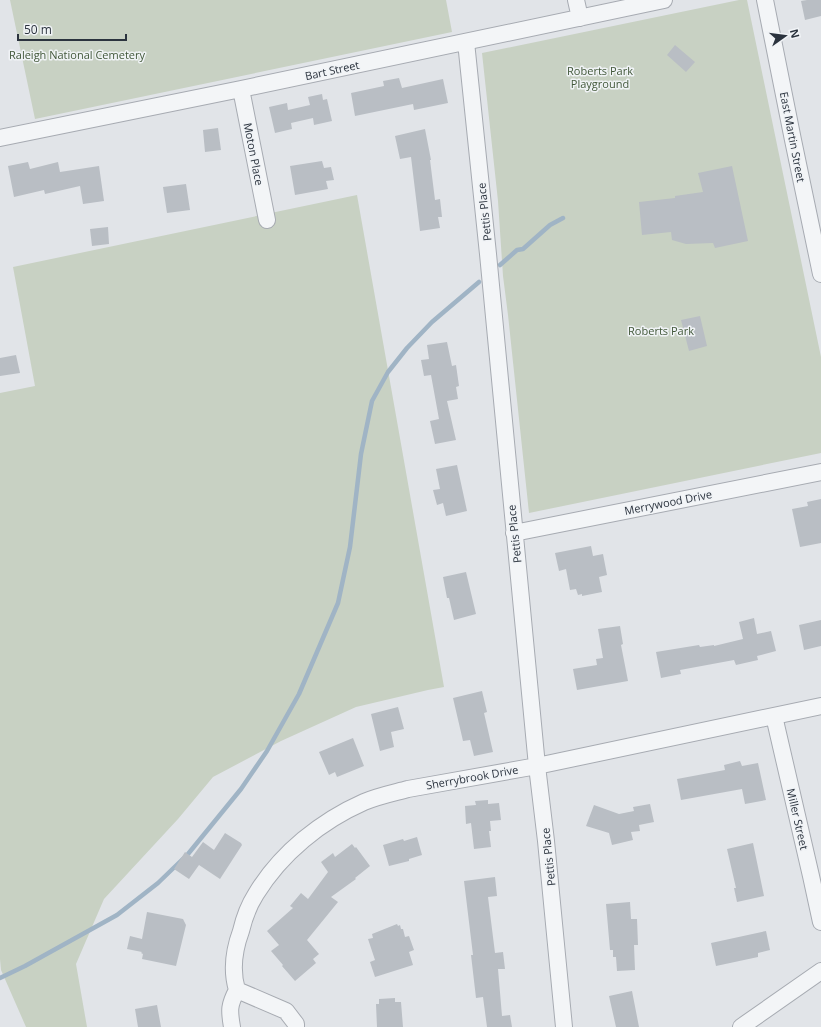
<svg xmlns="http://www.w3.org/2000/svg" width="821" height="1027" font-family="'Open Sans',sans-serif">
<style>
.green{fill:#c8d1c3}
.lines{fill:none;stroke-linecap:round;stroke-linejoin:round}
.stream{stroke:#a0b4c5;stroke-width:4.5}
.building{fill:#b9bec4}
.street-casing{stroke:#a7abb2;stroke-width:18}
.street{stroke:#f3f5f7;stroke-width:16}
.labels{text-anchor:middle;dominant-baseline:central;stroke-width:3;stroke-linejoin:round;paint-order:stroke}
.park-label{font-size:11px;fill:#42583a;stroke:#f0f3f6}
.street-label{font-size:11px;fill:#2b333e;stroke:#f0f3f6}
</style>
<rect width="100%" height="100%" fill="#e1e4e8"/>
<path class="green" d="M10,0H446L452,32L35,119Z
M739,0H747L821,357V453L529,513L508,315L503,276L498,201L482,53Z
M357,195L444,687L428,690L356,707L281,741L213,777L178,819L104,899L76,964L87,1027H26L1,970L0,959V393L35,386L13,267Z"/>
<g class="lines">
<path class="stream" d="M500,265L517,250L523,249L550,225L563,218
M0,978L25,966L117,915L158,883L188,854L241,789L267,751L299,694L338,603L350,547L361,454L372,401L388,372L407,348L432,322L479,282"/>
</g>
<path class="building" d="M807,0H821V16L805,20L801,1Z
M675,45L695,62L686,72L667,55Z
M399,78L402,88L443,79L448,103L414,110L413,104L355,116L351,93L384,86L383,81Z
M322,94L323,100L327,99L332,121L314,125L313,118L291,123L292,129L275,133L269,107L287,103L288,110L310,105L308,97Z
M218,128L221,150L205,152L203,130Z
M425,129L431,160H430L435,200L440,199L442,217H438L440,228L420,231L411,157L400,159L395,136Z
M322,161L324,168L331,167L334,180L326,181L328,189L295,195L290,166Z
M28,162L30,169L58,162L60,172L99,166L104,201L83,204L80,186L45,194L44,190L14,197L8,166Z
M732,166L748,241L715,248L713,243L686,244L672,240L671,232L642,235L639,202L675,198V196L703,192L698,173Z
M186,184L190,210L167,213L163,187Z
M108,227L109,244L92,246L90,229Z
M700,316L707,346L689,351L681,320Z
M447,342L452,366L456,365L459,386L456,387L458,399L447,401L456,440L435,444L430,421L439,419L431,375L424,376L421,360L429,359L427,345Z
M16,355L20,373L0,376V358Z
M457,465L467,511L446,516L443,503L437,505L433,490L440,489L436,469Z
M821,499V543L800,547L792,509L808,506L807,502Z
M591,546L593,556L603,554L607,575L599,577L602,592L582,596V594L578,595L576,589L570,590L566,569L559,571L555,553Z
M466,572L476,614L454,620L449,598H447L443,577Z
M754,618L757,634L771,631L776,651L757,656L758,660L736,665L734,660L680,670L681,674L661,678L656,652L699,645L700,647L714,645V646L743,639L739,622Z
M821,620V646L804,650L799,625Z
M620,626L623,644L621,645L628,681L577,690L573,669L597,665L596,659L603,658L598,629Z
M482,691L487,712L484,713L493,752L474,756L470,740L463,741L453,698Z
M398,707L404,729L391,732L394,747L380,751L371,714Z
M353,738L364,766L337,777L335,772L329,775L319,752Z
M740,761L742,766L758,763L766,800L745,804L742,789L681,800L677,779L725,770L724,765Z
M488,800V804L499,803L501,820L490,821L491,831H489L491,847L474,849L471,823L466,824L465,806L476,805L475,801Z
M650,804L654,822L639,825L640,831L631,832L633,840L612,845L609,833L586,826L594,805L619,814L634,811L633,807Z
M225,833L241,843L242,845L220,879L199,865L189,879L174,869L185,852L192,857L203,842L214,850Z
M417,837L422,855L409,859V861L389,866L383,845L403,839L404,841Z
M753,843L764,896L737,902L734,888H736L727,849Z
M352,844L355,848L356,847L370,866L355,878L356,879L331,897L338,902L307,940L319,954L313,959L316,963L295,981L282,966L283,965L271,951L279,945L267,931L293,908L290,906L301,893L308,899L328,872L321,862L333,853L335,857Z
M495,877L497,896L488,897L495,953L503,952L505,969H498L502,1016L510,1015L512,1027H487L483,997L476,998L471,955H473L464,881Z
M630,902L631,919H637L638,945H634L635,970L617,971L616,957H613V950H610L606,904Z
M147,912L183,919L186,925L176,966L142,959L143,954L141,953L142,952L127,949L130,936L142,939Z
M397,924L398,926L400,925L401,929H403L405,937L409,936L414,950L409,952L413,965L375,977L370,962L375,960L368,939L373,938L372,934Z
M766,931L770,950L758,953V957L716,966L711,943Z
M632,991L639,1027H616L609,996Z
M395,998V1002H401L403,1027H377L376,1004H379V999Z
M157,1005L161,1027H138L135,1009Z"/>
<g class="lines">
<defs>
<path id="street" d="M576,0L580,18
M765,0L793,140L821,274
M466,42L488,254L537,766L546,841L564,1027
M241,89L267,220
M0,138L241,89L664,0
M514,533L821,472
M774,716L811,876L821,922
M237,990L286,1011L296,1024V1027
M232,1027C229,1010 229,1005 237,990C231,970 234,950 241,931C244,918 249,905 256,894C281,853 321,821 364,802C378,796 393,793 408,789L537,766L821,706
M741,1027L821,971"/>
</defs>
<use href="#street" class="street-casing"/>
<use href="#street" class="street"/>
</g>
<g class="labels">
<g class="park-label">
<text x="77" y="54">Raleigh National Cemetery</text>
<text x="600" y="70">Roberts Park<tspan x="600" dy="13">Playground</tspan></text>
<text x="661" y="330">Roberts Park</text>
</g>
<g class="street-label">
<text transform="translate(332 70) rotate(-12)">Bart Street</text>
<text transform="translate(793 137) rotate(79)">East Martin Street</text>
<text transform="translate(254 154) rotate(79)">Moton Place</text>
<text transform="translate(484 212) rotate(-96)">Pettis Place</text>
<text transform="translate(668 502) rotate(-11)">Merrywood Drive</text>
<text transform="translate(514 534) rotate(-96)">Pettis Place</text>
<text transform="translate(472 777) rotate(-10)">Sherrybrook Drive</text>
<text transform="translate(798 819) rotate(77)">Miller Street</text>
<text transform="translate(548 857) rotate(-96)">Pettis Place</text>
</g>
</g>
<g transform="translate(785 36) rotate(76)" stroke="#f0f3f6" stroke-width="3" paint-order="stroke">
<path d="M0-3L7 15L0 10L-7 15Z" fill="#2b333e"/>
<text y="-6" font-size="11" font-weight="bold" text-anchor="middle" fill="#2b333e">N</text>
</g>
<path d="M18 34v6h108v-6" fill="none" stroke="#2b333e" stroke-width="2"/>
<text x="24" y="34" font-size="12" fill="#2b333e" stroke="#f0f3f6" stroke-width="3" paint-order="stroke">50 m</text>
</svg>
